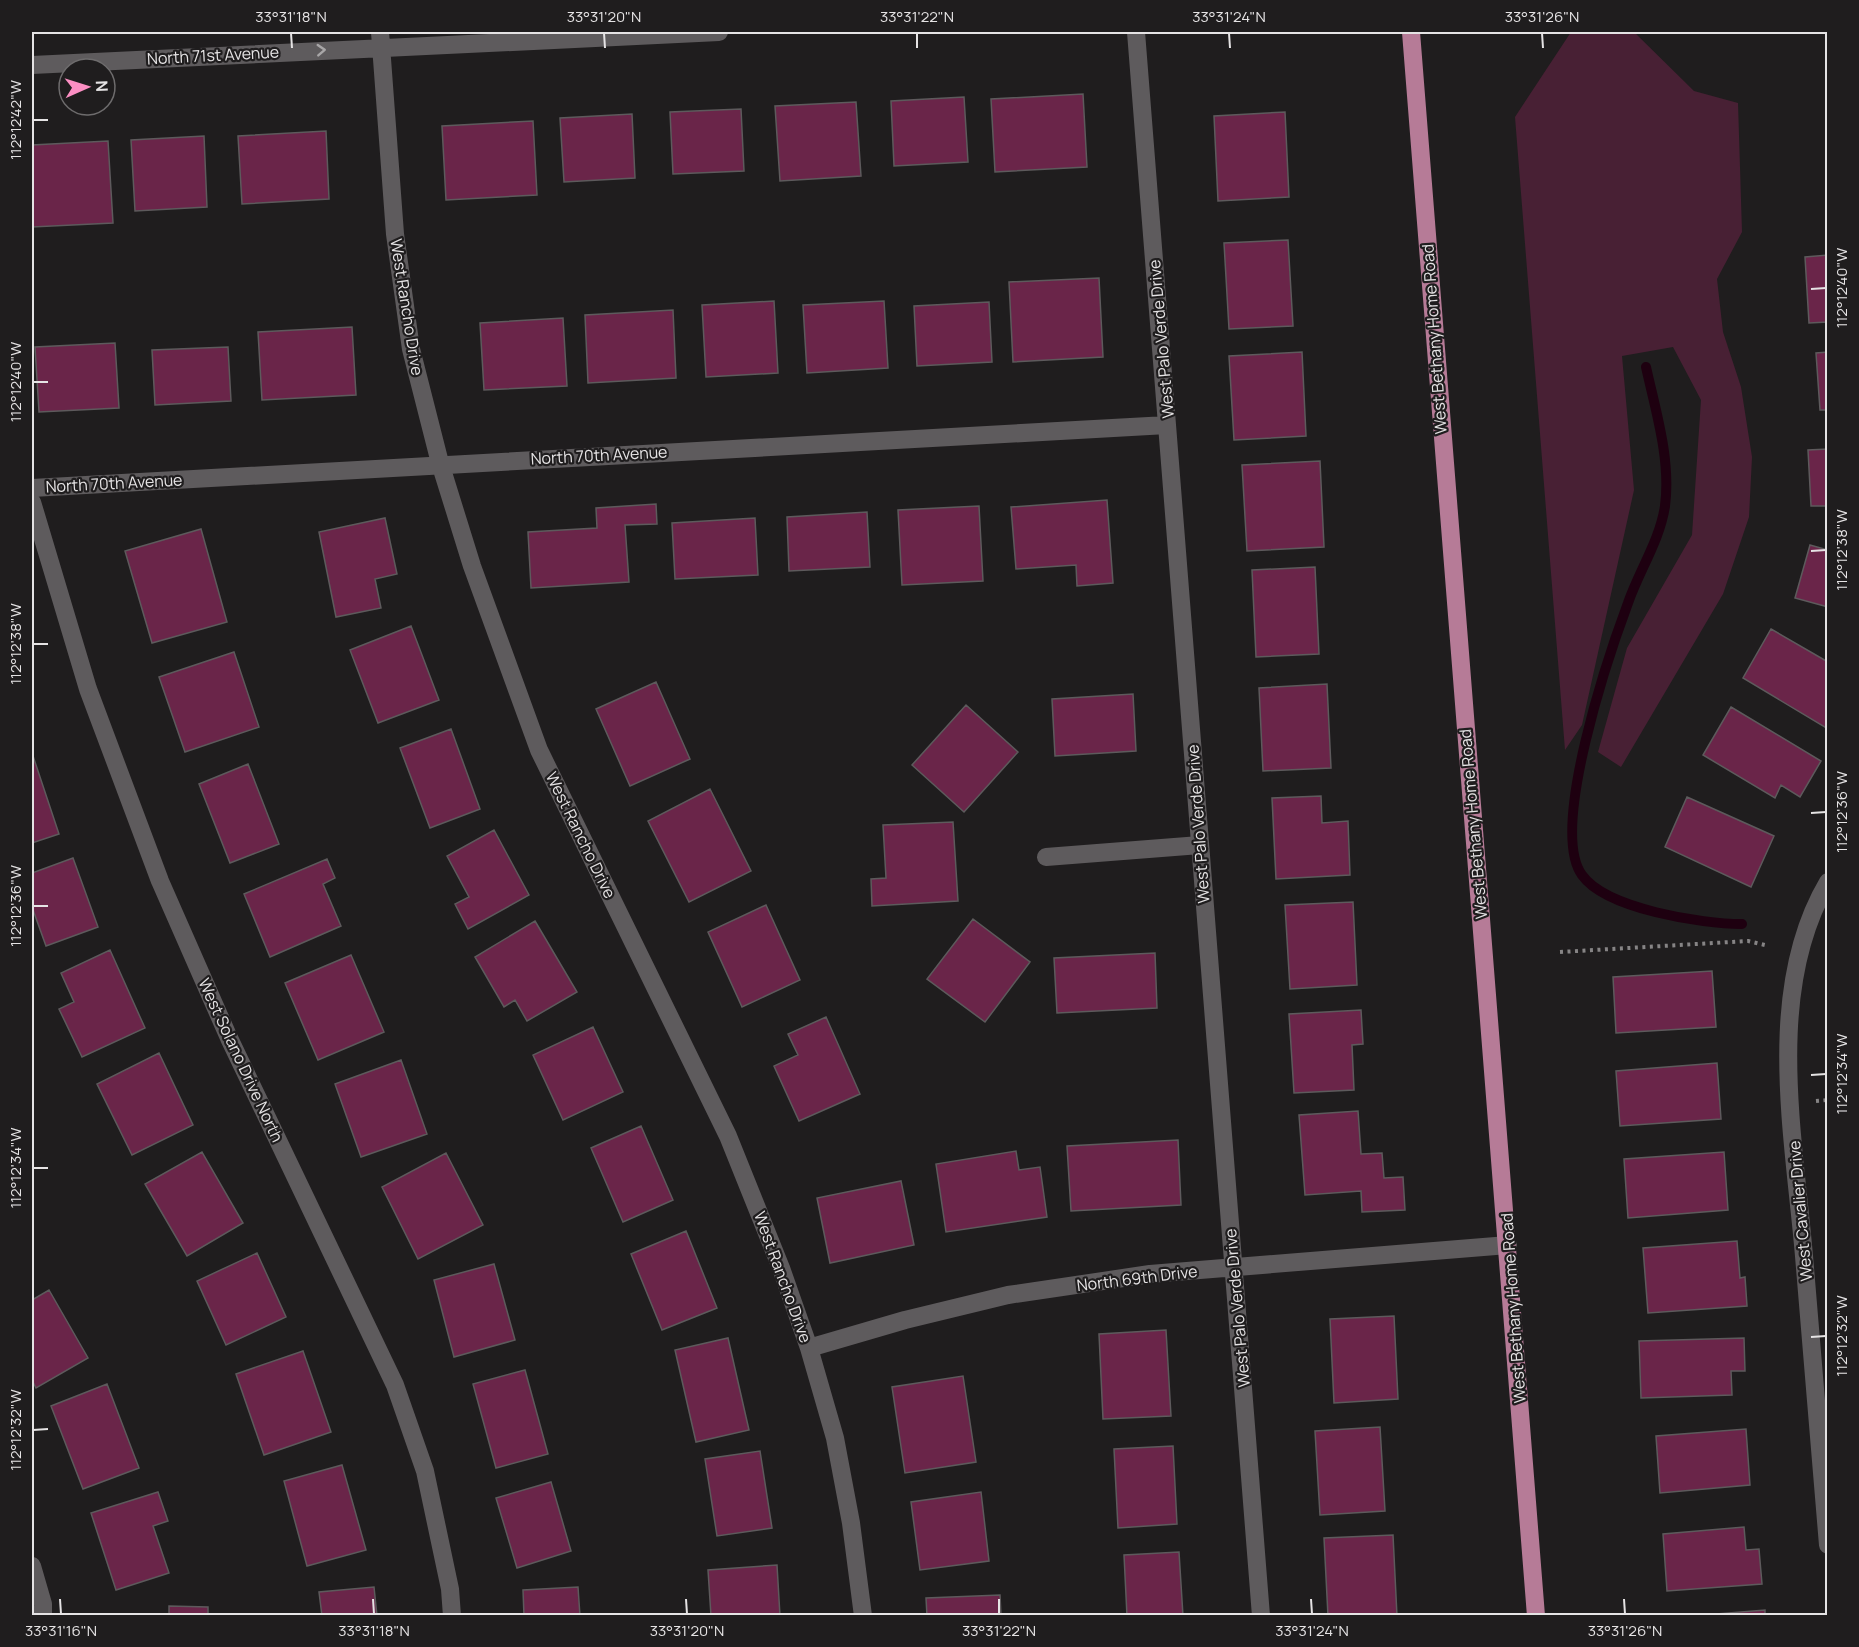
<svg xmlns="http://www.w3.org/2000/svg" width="1859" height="1647" font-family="Manrope,sans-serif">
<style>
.green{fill:#482034}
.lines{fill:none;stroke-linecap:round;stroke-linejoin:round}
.stream{stroke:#1e0010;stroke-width:10}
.building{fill:#6a2549;stroke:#5d5a5c;stroke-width:1.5}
.path{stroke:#868485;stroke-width:4;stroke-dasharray:3 4.5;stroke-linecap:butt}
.minor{stroke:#5e5b5d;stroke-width:18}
.major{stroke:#b67b97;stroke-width:18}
.oneway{stroke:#a8a6a7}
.ticks{fill:none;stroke:#e5e3e4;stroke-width:2}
.labels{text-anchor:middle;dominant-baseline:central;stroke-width:4.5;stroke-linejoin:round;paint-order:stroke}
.street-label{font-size:16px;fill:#e5e3e4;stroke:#1f1d1e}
.neatline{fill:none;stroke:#e5e3e4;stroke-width:2}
.ticks-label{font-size:15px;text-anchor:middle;fill:#e5e3e4}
</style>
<rect width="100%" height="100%" fill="#1f1d1e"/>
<path class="green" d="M1571,32H1634L1694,91L1738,103L1742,232L1717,279L1723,332L1741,387L1752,457L1749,517L1723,594L1621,767L1598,752L1627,648L1692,535L1701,400L1673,347L1622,356L1634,490L1582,725L1565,750L1515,117Z"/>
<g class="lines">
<path class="stream" d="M1646,367C1656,412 1671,460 1665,506C1660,540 1639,571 1628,603C1609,654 1549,830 1582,875C1606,909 1702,924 1742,924"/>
</g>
<path class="building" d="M1083,94L1087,167L995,172L991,99Z
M964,97L968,162L894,166L891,101Z
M856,102L861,176L780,181L775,106Z
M741,109L744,171L673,174L670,112Z
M1285,112L1289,197L1218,201L1214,116Z
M632,114L635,178L564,182L560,118Z
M533,121L537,195L446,200L442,126Z
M326,131L329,199L242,204L238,136Z
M204,136L207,207L135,211L131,140Z
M108,141L113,223L32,227V145Z
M1288,240L1293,326L1229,329L1224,243Z
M1828,255V322L1809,323L1805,257Z
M1099,278L1103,357L1013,362L1009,282Z
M774,301L778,373L706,377L702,305Z
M884,301L888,368L807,373L803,305Z
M989,302L992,362L917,366L914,306Z
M673,310L676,378L588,383L585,315Z
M563,318L567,386L484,390L480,323Z
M352,327L356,395L262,400L258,332Z
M115,343L119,408L39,412L35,347Z
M228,347L231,401L155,405L152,350Z
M1302,352L1306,436L1234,440L1229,356Z
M1828,352V410H1820L1816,353Z
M1828,449V506H1811L1808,450Z
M1320,461L1324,547L1247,551L1242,465Z
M1107,500L1113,583L1077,586L1076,565L1016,569L1011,507Z
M656,504L657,524L625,525L629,582L531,588L528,532L597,528L596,508Z
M979,506L983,581L902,585L898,510Z
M867,512L870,567L789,571L787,517Z
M385,518L397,574L375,579L381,608L336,617L319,532Z
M755,518L758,575L675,579L672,523Z
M201,529L227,622L152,643L125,551Z
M1810,545L1828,550V607L1795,598Z
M1315,567L1319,654L1256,657L1252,570Z
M411,626L439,700L378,723L350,650Z
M1771,629L1828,662V729L1743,678Z
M234,652L259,727L185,752L159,677Z
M656,682L690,759L630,786L596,709Z
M1327,684L1331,768L1263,771L1259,688Z
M1133,694L1136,751L1055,756L1052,699Z
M966,705L1018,752L964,812L912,765Z
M1731,707L1821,761L1800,797L1781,785L1775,798L1703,755Z
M451,729L480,809L430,828L400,748Z
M32,753L59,834L32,843Z
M248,764L279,844L230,863L199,784Z
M710,789L751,871L689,902L648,821Z
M1321,796L1322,823L1348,821L1350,875L1276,879L1272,798Z
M1687,797L1774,836L1751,887L1665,847Z
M953,822L958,901L872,906L871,879L886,878L883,825Z
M494,830L529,895L468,929L455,904L469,897L447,856Z
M73,858L98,927L46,946L32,907V873Z
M327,859L335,878L323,884L341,926L270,957L244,894Z
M1353,902L1357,985L1290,989L1285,905Z
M766,905L800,980L742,1007L708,932Z
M973,919L1030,962L985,1022L927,979Z
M535,921L577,992L527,1021L515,1000L504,1007L475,957Z
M110,950L145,1028L82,1057L59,1009L74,1002L61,973Z
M1155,953L1157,1008L1057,1013L1054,958Z
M351,955L384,1032L318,1060L285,983Z
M1712,971L1716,1027L1616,1033L1613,977Z
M1361,1010L1363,1044L1352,1045L1354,1090L1294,1093L1289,1014Z
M826,1017L860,1094L799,1121L774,1066L798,1055L788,1034Z
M593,1027L623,1092L563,1120L533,1055Z
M159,1053L193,1125L132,1155L97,1084Z
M401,1060L427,1134L361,1157L335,1084Z
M1717,1063L1721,1119L1620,1126L1616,1071Z
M1358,1111L1361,1154L1382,1153L1384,1178L1403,1177L1405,1210L1362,1212L1361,1191L1305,1195L1299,1115Z
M641,1126L673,1200L623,1222L591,1148Z
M1178,1140L1181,1205L1071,1211L1067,1146Z
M1016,1151L1019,1170L1040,1167L1047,1217L946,1232L936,1164Z
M202,1152L243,1223L187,1256L145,1184Z
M1724,1152L1728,1210L1628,1218L1624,1159Z
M446,1153L483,1225L418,1259L382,1187Z
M901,1181L914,1245L830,1263L817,1198Z
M686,1231L717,1308L662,1330L631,1254Z
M1737,1241L1740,1278L1745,1277L1747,1306L1648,1313L1643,1248Z
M257,1253L286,1317L226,1345L197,1281Z
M494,1264L515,1340L454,1357L434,1280Z
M49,1290L88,1358L36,1388L32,1380V1300Z
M1394,1316L1398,1399L1334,1403L1330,1319Z
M1166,1330L1171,1416L1103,1419L1099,1334Z
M728,1338L749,1430L696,1442L675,1350Z
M1744,1338L1745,1371H1731L1732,1395L1641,1398L1639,1341Z
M303,1351L331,1432L264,1455L236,1374Z
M525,1370L548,1454L496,1468L473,1384Z
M963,1376L976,1462L905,1473L892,1387Z
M107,1384L139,1468L83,1489L51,1406Z
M1380,1427L1385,1511L1320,1515L1315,1431Z
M1746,1429L1750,1485L1660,1493L1656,1436Z
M1173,1446L1177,1524L1118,1528L1114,1449Z
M760,1451L772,1528L717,1536L705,1459Z
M342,1465L366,1550L307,1566L284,1481Z
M551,1482L571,1551L517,1568L496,1498Z
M158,1492L168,1521L153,1526L169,1573L116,1590L91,1513Z
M981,1492L989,1561L920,1570L911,1502Z
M1744,1527L1746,1550L1759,1549L1762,1584L1667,1591L1663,1534Z
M1393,1535L1397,1616H1328L1324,1538Z
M1179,1552L1183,1616H1127L1124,1555Z
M777,1565L780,1616H711L708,1570Z
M374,1587L377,1616H322L319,1592Z
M578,1587L580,1616H524L523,1590Z
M1000,1595L1001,1616H927L926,1598Z
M169,1606L208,1607V1616H169Z
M1765,1610V1616H1691Z"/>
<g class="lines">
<path class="path" d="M1560,952L1748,941L1769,946
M1816,1101L1828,1100"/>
<path class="minor" d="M380,32L395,234L411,349L440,463L472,566L539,750L728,1136L781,1268L809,1348L835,1438L851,1523L863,1616
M1136,32L1261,1616
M32,65L719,32
M32,488L1167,425
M32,502L88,689L160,881L229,1038L395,1385L425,1471L450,1589L452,1616
M1046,857L1200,845
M1828,882C1764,990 1794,1136 1804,1256C1812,1352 1820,1449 1828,1545
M809,1348L905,1320L1008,1295L1150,1274L1508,1245
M32,1566L43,1604V1616"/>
<path class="major" d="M1411,32L1536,1616"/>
</g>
<defs><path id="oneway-chevron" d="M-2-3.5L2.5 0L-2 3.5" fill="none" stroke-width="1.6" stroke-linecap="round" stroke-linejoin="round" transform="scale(1.5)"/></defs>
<use class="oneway" href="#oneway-chevron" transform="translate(321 50) rotate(-3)"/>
<path class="ticks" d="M291,33L292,48M604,33L605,48M917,33V48M1229,33L1230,48M1542,33L1543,48M33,120H48M1811,289L1826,288M33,382H48M1811,551L1826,550M33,644H48M1811,813L1826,812M33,906H48M1811,1075L1826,1074M33,1168H48M1811,1337L1826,1336M33,1430L48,1429M60,1599L61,1614M373,1599L374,1614M686,1599L687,1614M999,1599V1614M1311,1599L1312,1614M1624,1599L1625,1614"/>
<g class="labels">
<g class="street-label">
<text transform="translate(213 55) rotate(-3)">North 71st Avenue</text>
<text transform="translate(407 307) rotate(81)">West Rancho Drive</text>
<text transform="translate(1161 339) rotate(-95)">West Palo Verde Drive</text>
<text transform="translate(1434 339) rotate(-94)">West Bethany Home Road</text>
<text transform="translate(599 455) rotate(-3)">North 70th Avenue</text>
<text transform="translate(114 483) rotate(-3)">North 70th Avenue</text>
<text transform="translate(1198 824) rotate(-94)">West Palo Verde Drive</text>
<text transform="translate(1473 824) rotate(-95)">West Bethany Home Road</text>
<text transform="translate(581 835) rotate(64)">West Rancho Drive</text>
<text transform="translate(241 1060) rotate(65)">West Solano Drive North</text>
<text transform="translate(1800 1211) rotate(-95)">West Cavalier Drive</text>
<text transform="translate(783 1277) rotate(70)">West Rancho Drive</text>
<text transform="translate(1137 1278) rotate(-7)">North 69th Drive</text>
<text transform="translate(1237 1308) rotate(-95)">West Palo Verde Drive</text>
<text transform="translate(1513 1308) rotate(-94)">West Bethany Home Road</text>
</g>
</g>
<rect width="1859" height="1647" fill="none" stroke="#1f1d1e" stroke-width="66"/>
<g transform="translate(87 87) rotate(87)"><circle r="28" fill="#1f1d1e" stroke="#6e6c6d" stroke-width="1.5"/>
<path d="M0-4.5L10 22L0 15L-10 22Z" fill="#fc8fc3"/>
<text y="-9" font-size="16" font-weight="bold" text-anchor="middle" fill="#e5e3e4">N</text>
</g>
<rect x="33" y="33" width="1793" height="1581" class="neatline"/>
<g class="ticks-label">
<text x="291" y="22">33°31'18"N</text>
<text x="604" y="22">33°31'20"N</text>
<text x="917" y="22">33°31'22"N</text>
<text x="1229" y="22">33°31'24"N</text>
<text x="1542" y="22">33°31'26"N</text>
<text transform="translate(16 120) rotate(-90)" y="5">112°12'42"W</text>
<text transform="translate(1842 288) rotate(-90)" y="5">112°12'40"W</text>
<text transform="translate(16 382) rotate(-90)" y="5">112°12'40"W</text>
<text transform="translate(1842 550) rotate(-90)" y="5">112°12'38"W</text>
<text transform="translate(16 644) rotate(-90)" y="5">112°12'38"W</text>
<text transform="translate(1842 812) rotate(-90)" y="5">112°12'36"W</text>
<text transform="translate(16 906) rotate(-90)" y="5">112°12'36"W</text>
<text transform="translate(1842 1074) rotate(-90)" y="5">112°12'34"W</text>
<text transform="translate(16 1168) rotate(-90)" y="5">112°12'34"W</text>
<text transform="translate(1842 1336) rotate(-90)" y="5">112°12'32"W</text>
<text transform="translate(16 1430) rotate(-90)" y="5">112°12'32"W</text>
<text x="61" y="1636">33°31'16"N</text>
<text x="374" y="1636">33°31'18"N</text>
<text x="687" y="1636">33°31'20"N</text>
<text x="999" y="1636">33°31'22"N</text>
<text x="1312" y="1636">33°31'24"N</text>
<text x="1625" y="1636">33°31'26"N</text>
</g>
</svg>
